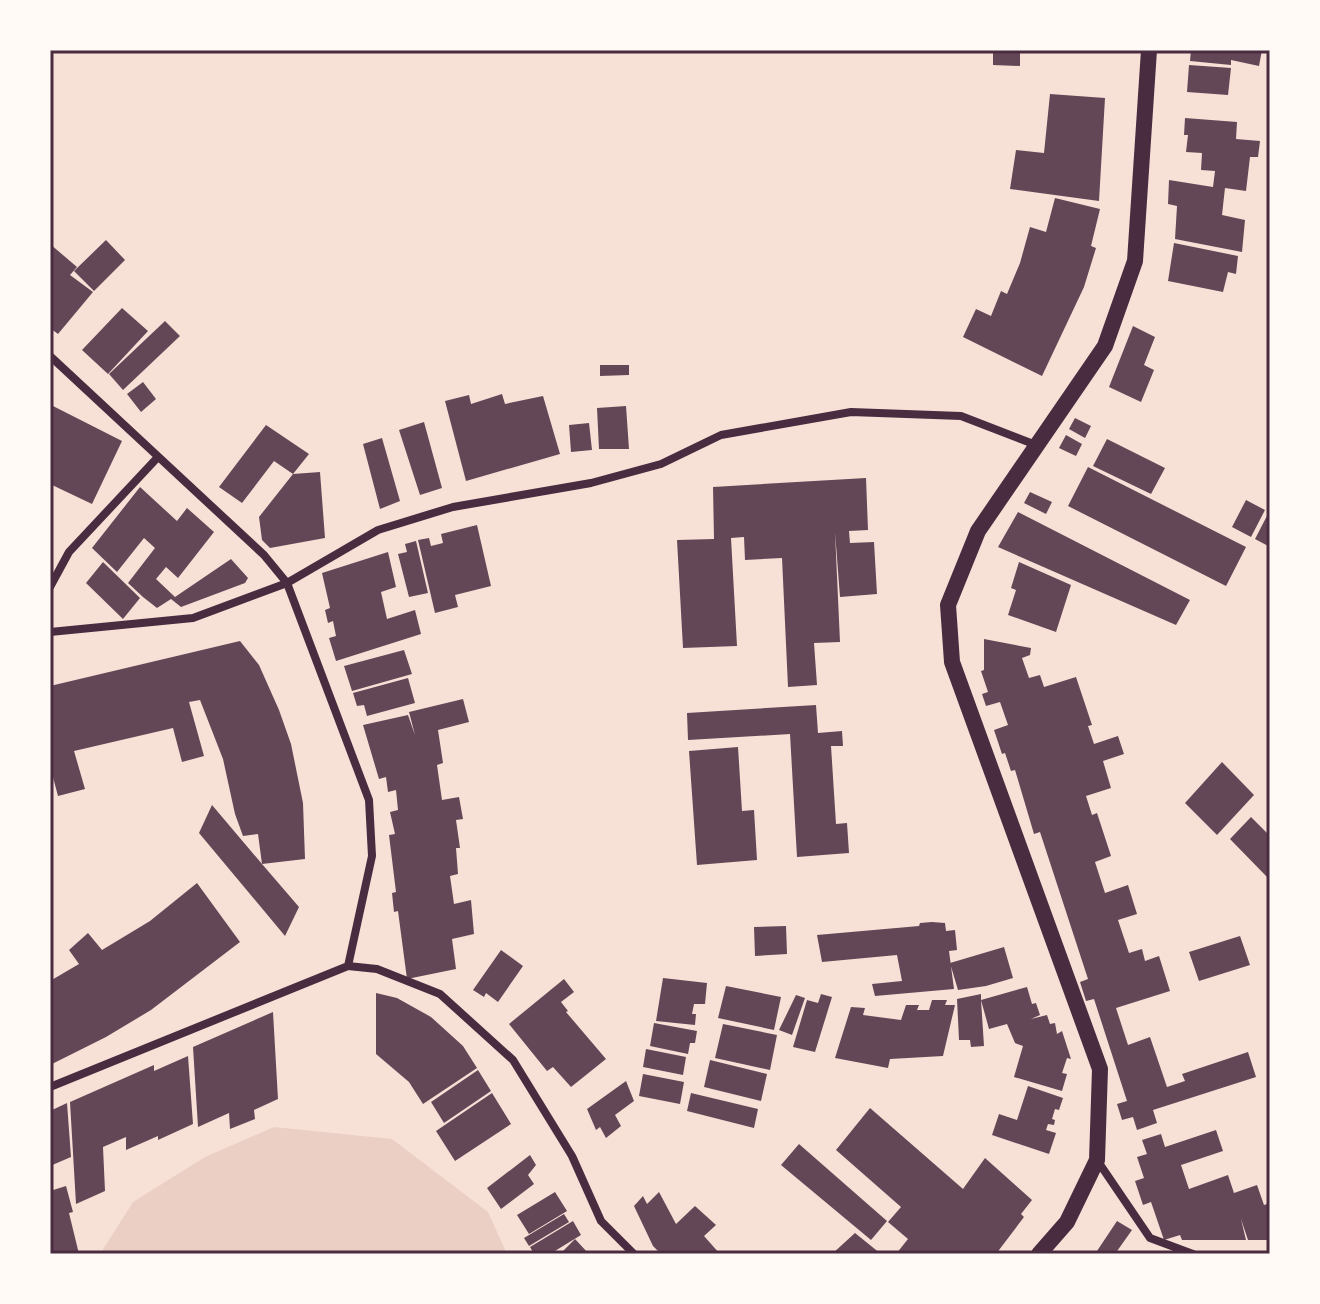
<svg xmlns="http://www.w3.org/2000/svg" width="1320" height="1304" font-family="'DejaVu Sans',sans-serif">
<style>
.green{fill:#ebcfc5}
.building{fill:#644757}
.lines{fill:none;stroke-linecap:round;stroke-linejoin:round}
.minor{stroke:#4a2c40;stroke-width:8}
.secondary{stroke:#4a2c40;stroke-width:16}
.neatline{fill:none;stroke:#4a2c40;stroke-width:3}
</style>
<rect width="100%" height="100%" fill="#f7e1d7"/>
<path class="green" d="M274,1127L392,1139L488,1212L507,1254H100L133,1202L205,1157Z"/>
<path class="building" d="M993,50H1020V66L993,65Z
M1191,50H1262L1259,66L1231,60V65L1190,61Z
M1189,65L1231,68L1228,95L1187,92Z
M1050,94L1105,98L1099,201L1010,189L1016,150L1044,153Z
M1185,118L1237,122L1236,139L1260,141L1258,157H1250L1246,191L1225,188L1222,215L1245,220L1242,252L1175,239L1177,206L1168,204L1169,180L1213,187L1215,171L1201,170L1202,153L1186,152L1188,135H1184Z
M1055,198L1100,209L1091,246L1096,248L1084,287L1042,376L963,337L976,309L991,316L1001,291L1007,294L1020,263L1030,227L1046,232Z
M106,240L125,260L94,291L74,271Z
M1174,243L1238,256L1236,274L1228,272L1223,292L1168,281Z
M50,244L77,267L70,275L93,292L58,334L50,328Z
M122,308L148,331L108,374L82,350Z
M165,321L180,336L123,390L109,374Z
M1133,326L1155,337L1144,365L1154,370L1141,402L1109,387Z
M600,365H629V375L600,376Z
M143,382L156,399L141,412L127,394Z
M502,394L505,404L543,396L560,454L466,481L445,401L469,395L471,404Z
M53,406L122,441L92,504L50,484V413Z
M626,406L629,449H599L597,408Z
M1075,418L1091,426L1085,438L1069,429Z
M424,422L442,488L420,495L399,430Z
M589,423L592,450L571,452L569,425Z
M266,425L309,454L293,474L320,472L325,538L270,548L262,540L259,517L293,474L274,461L242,503L219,487Z
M1066,435L1082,444L1076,456L1059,448Z
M382,438L400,501L380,509L363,444Z
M1107,439L1165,468L1151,494L1093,466Z
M1088,467L1246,547L1226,586L1068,506Z
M866,478L868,530L849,531L850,543L874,542L877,594L840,597L835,532L840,642L814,643L817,685L788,687L782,558L745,560L744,537L731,538L737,646L683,648L677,540L714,539L713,487Z
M140,487L177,521L187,508L214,532L178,578L166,567L156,579L175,597L231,559L248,578L245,583L181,607L171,599L157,608L143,597L128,583L155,548L144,538L117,572L92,548Z
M1030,492L1052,502L1046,514L1024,503Z
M1246,500L1265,510L1251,537L1232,527Z
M1270,510V547L1255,539Z
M1018,512L1190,600L1176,625L998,547Z
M477,525L491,586L455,595L458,607L435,613L418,540L429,538L431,546L443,543L441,534Z
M416,541L428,593L409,597L398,554L407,552L405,544Z
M388,552L396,587L381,592L387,619L415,610L421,634L336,661L329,638L336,636L333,621L328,623L325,610L330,608L322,573Z
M103,562L140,598L123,619L86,583Z
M1019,562L1071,585L1056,632L1008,615L1016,590L1011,588Z
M984,639L1031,648L1030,655L1022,658L1029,678L1040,675L1044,687L1076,677L1092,725L1088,726L1094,744L1118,736L1124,754L1103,761L1111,788L1086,796L1092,815L1097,813L1111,856L1095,862L1105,893L1128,885L1137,914L1118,920L1129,953L1142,949L1145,961L1159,956L1170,991L1116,1008L1128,1045L1150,1037L1167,1087L1185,1081L1182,1074L1248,1052L1256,1077L1153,1110L1157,1123L1137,1130L1133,1117L1122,1120L1117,1104L1127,1101L1094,999L1086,1001L1080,982L1088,979L1040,832L1034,834L1015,770L1011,771L1005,753L1002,754L994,730L1008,725L1000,702L986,706L982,694L988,692L981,671L984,670Z
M240,641L259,665L279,710L291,744L303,803L305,859L262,864L299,907L285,936L199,833L212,805L262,864L258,834L243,836L235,814L223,759L200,700L189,702L204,756L182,762L173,728L74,751L85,789L58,796L50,766V686Z
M404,650L412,674L352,691L344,666Z
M408,678L415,703L367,716L364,705L357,706L353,693Z
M463,699L469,722L438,730L443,763L437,765L442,800L459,797L463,819L456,820L460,848H456L458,874L450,876L454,904L471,900L474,934L452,939L456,969L407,979L398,911L394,912L392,893L396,892L389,835L395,834L390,812L398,810L396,790L388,792L386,777L379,779L363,725L408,715L415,735L409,712Z
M816,705L818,733L842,731L843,746H831L836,824L847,823L849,853L797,857L790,734L688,740L687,713Z
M738,747L742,811L754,810L757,860L697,865L689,751Z
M1222,762L1254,795L1217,835L1185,803Z
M1251,817L1270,836V874L1267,877L1230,839Z
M197,883L240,942L151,1010L106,1037L50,1065V981L79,964L69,950L88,933L102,950L150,921Z
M932,922L945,923L946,931L955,930L957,950L949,951L954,989L875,996L872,984L902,981L897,955L822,962L817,935L919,926L920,923Z
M786,926L787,954L755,956L754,927Z
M1240,936L1250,965L1199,981L1189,952Z
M1004,947L1013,978L986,986L958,990L950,963Z
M501,950L523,966L498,1002L486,993L484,997L473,990Z
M663,978L707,983L705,1004H694L692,1014H696L695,1025L656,1021Z
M564,979L574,992L561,1002L568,1011L566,1012L606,1059L571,1087L553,1067L547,1071L509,1024Z
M726,986L781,997L774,1030L718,1018Z
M1027,987L1032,1004L1036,1003L1040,1015L1031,1019L1047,1015L1050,1024L1055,1023L1057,1034L1062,1031L1071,1059L1067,1058L1062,1073L1067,1074L1062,1091L1014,1077L1023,1046L1015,1043L1007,1024L989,1029L981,1000L984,1046L971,1047L970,1040H959L957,999L981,994V1000Z
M376,993L397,998L431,1017L463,1046L477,1068L423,1104L409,1082L376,1054Z
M821,994L832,997L815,1052L793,1047L807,1000L818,1003Z
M796,995L805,998L792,1035L779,1030Z
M932,1000H947L945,1005H955L943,1056L890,1059L888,1068L835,1058L851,1007L865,1008L863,1015L901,1020L906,1005H919L917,1010H929Z
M273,1012L278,1099L254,1110L255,1119L230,1129L229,1113L198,1127L193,1047Z
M654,1023L697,1031L695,1043H690L688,1054L650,1046Z
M723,1024L777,1035L770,1070L715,1058Z
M646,1049L686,1057L683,1075L643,1067Z
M188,1056L193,1124L158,1140V1136L126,1150V1137L103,1147L105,1191L76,1204L70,1102L154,1065V1071Z
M710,1060L767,1074L761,1101L704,1087Z
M478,1070L491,1091L444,1123L431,1102Z
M643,1074L684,1082L680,1104L639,1096Z
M626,1081L634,1101L615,1115L621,1126L606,1138L600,1127L596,1130L587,1109Z
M1028,1086L1063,1098L1059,1110L1055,1109L1052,1119L1055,1120L1054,1125L1048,1124L1046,1130L1056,1133L1049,1154L992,1135L999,1114L1017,1120Z
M492,1093L511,1124L455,1161L436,1131Z
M691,1093L758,1109L754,1128L687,1111Z
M67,1103L71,1157L50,1166V1111Z
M870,1108L963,1189L985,1158L1032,1200L1021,1214L1024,1217L996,1254H896L908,1239L888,1222L901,1207L836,1150Z
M1216,1130L1223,1151L1181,1165L1189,1189L1228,1175L1234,1193L1257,1185L1264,1205L1270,1203V1240H1248L1241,1219L1246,1240H1182L1180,1235L1164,1240L1151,1202L1143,1205L1135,1181L1144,1178L1137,1157L1147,1154L1142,1140L1161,1134L1165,1147Z
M799,1144L887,1221L871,1240L781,1165Z
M530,1155L536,1165L528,1175L534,1184L501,1209L487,1188Z
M66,1186L73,1212L69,1213L79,1254H50V1191Z
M555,1192L567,1211L529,1234L517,1215Z
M659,1192L676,1224L695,1206L716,1225L704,1236L720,1254H661L653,1246L634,1206L643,1196L647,1204Z
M564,1214L569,1222L529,1246L524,1238Z
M573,1221L581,1235L550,1254H534L530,1247Z
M1117,1221L1132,1230L1115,1254H1095Z
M855,1233L881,1254H832Z
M575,1239L589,1254H560Z"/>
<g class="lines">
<path class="minor" d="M50,356L264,555L287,583L369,800L372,856L348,966
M50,587L69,552L158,457
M50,632L193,618L287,583L378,530L453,507L591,483L661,464L721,435L851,412L961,416L1036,445
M50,1087L348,966L377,969L440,994L513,1060L572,1156L601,1221L634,1254
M1097,1160L1150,1238L1193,1254"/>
<path class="secondary" d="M1039,1254L1067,1222L1097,1160L1100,1069L952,662L948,605L978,531L1105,346L1135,261L1149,50"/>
</g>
<rect width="1320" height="1304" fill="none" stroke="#fffaf5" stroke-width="104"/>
<rect x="52" y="52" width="1216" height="1200" class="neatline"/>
</svg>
